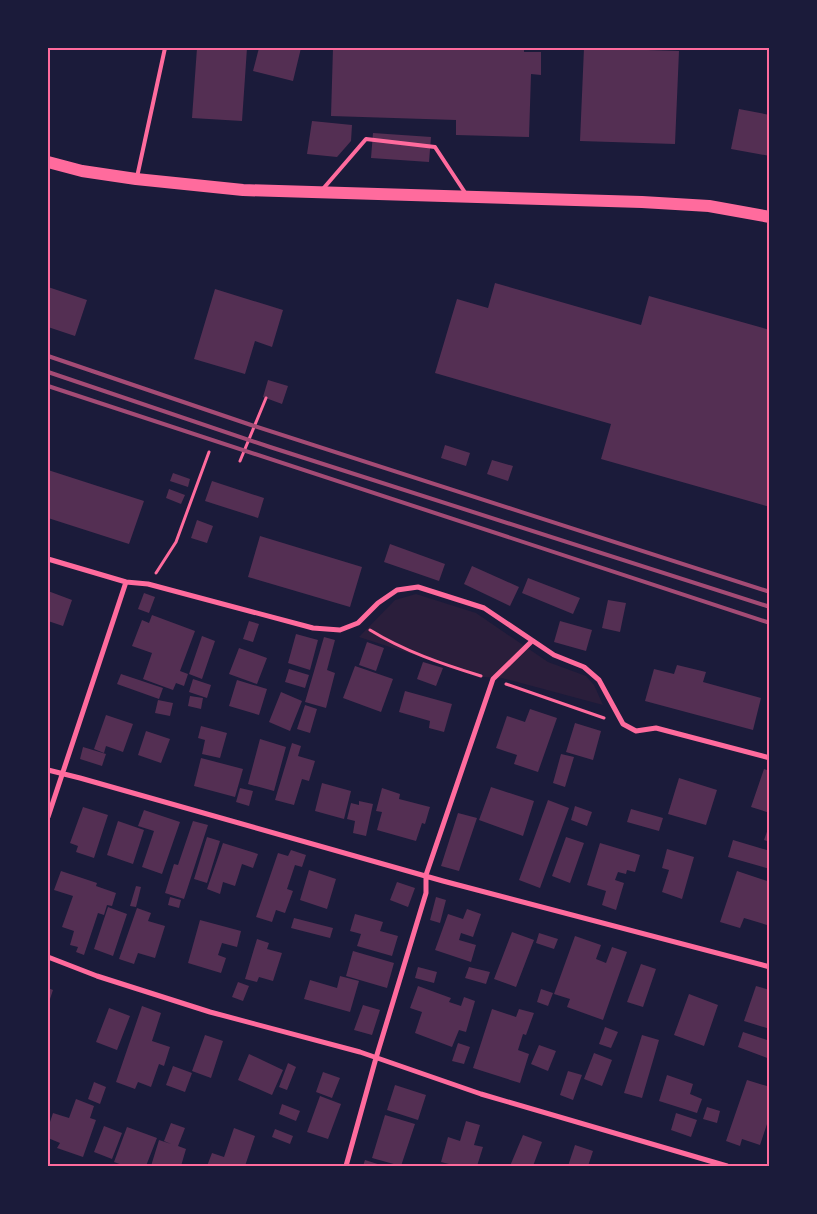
<svg xmlns="http://www.w3.org/2000/svg" width="817" height="1214" font-family="Commissioner,sans-serif">
<style>
.green{fill:#2a1e3b}
.building{fill:#542f53}
.lines{fill:none;stroke-linecap:round;stroke-linejoin:round}
.path{stroke:#ff6b9d;stroke-width:3}
.service{stroke:#ff6b9d;stroke-width:4}
.minor{stroke:#ff6b9d;stroke-width:5}
.primary{stroke:#ff6b9d;stroke-width:12}
.rail{stroke:#a44b75;stroke-width:4}
.neatline{fill:none;stroke:#ff6b9d;stroke-width:2}
</style>
<rect width="100%" height="100%" fill="#1b1b3a"/>
<path class="green" d="M416,594L476,613L548,662L586,676L594,685L603,705L502,678L483,677L359,637L395,600Z"/>
<path class="building" d="M197,48H247L242,121L192,118Z
M259,48H301L293,81L253,71Z
M333,48H524V52H541V75L531,74L529,137L456,135V120L331,116Z
M584,48L679,51L675,144L580,141Z
M739,109L770,115V156L731,149Z
M312,121L352,125L351,141L337,157L307,154Z
M373,133L431,137L429,162L371,158Z
M495,283L641,325L649,296L770,330V507L601,459L611,424L435,373L457,299L488,308Z
M48,287L87,300L75,336L48,327Z
M215,289L283,310L272,347L255,341L245,374L194,359Z
M268,380L288,386L282,404L263,397Z
M445,445L470,453L466,466L441,458Z
M492,460L513,466L508,481L487,474Z
M48,470L144,501L129,544L48,518Z
M173,473L190,479L188,487L170,481Z
M212,481L264,498L258,518L205,501Z
M169,489L185,495L181,504L166,498Z
M197,520L213,526L207,543L191,538Z
M260,536L362,567L350,607L248,577Z
M390,544L445,564L439,581L384,562Z
M472,566L519,587L510,606L464,584Z
M528,578L580,598L573,614L522,593Z
M48,591L72,600L63,626L48,621Z
M144,593L155,597L149,613L138,609Z
M608,600L626,603L620,632L602,628Z
M152,615L195,631L180,671L188,674L184,686L176,683L173,690L143,679L152,653L132,646L142,620L149,623Z
M249,621L259,624L253,642L243,639Z
M560,621L592,630L586,651L554,642Z
M296,634L318,640L310,670L288,663Z
M202,636L215,641L202,679L189,674Z
M324,637L335,640L327,670L335,673L326,708L305,702Z
M367,642L384,648L376,671L359,665Z
M239,648L267,658L257,684L229,674Z
M423,662L443,668L436,686L417,679Z
M677,665L706,672L703,682L761,698L753,730L645,701L654,669L674,674Z
M355,666L393,679L381,712L343,698Z
M289,669L309,675L305,688L285,682Z
M121,674L163,688L159,699L117,684Z
M193,679L211,685L207,698L189,692Z
M237,680L267,689L259,715L229,706Z
M405,691L452,704L444,732L429,728L430,721L399,712Z
M281,692L302,701L290,731L269,722Z
M190,696L203,698L201,709L188,706Z
M158,700L173,703L170,716L155,713Z
M305,705L317,709L310,733L297,729Z
M530,709L557,718L538,772L514,764L517,755L496,748L507,716L525,722Z
M106,715L133,724L123,752L106,746L104,753L94,749Z
M575,723L601,731L593,760L566,752Z
M201,726L227,733L220,758L202,754L205,740L198,738Z
M146,731L170,739L161,763L138,755Z
M260,739L286,747L274,791L248,784Z
M292,743L301,746L298,756L315,761L309,781L302,779L294,805L275,800Z
M83,747L106,754L102,766L80,759Z
M561,754L574,757L565,787L553,783Z
M201,758L243,769L235,797L194,786Z
M764,769L770,771V813L751,807Z
M679,778L717,790L706,825L668,814Z
M322,783L351,791L344,819L315,811Z
M491,787L534,801L523,836L479,820Z
M240,788L253,791L249,806L236,802Z
M382,788L400,794L399,799L430,807L425,824L422,823L416,841L377,830L382,812L376,811Z
M548,800L569,808L540,888L519,880Z
M359,801L373,804L366,836L353,833L355,821L347,819L351,803L359,805Z
M575,806L592,812L587,826L571,820Z
M83,807L108,815L94,858L76,852L78,846L70,843Z
M631,809L663,818L659,831L627,822Z
M144,810L180,822L162,874L142,867L154,831L138,826Z
M458,813L477,818L459,871L441,866Z
M118,821L144,830L133,864L107,855Z
M193,821L208,825L184,899L165,893L174,864L178,865Z
M769,826H770V842L764,840Z
M207,837L220,841L207,883L194,879Z
M566,837L584,843L570,883L552,876Z
M733,840L770,851V869L728,857Z
M223,843L258,854L253,868L242,864L235,886L223,882L220,894L207,889Z
M600,843L640,855L635,872L627,870L626,874L618,872L615,880L624,883L616,910L602,905L606,891L587,885Z
M667,849L694,857L682,899L662,892L669,870L662,868Z
M291,850L306,855L302,867L295,865L287,889L293,891L285,913L276,910L272,922L256,917L278,853L288,856Z
M309,870L336,879L327,909L300,900Z
M61,871L97,883L96,886L116,893L112,906L107,905L104,915L98,913L84,955L76,952L78,947L70,945L74,931L62,927L73,896L54,890Z
M737,871L770,882V917L767,925L744,918L740,928L720,922Z
M397,882L415,888L408,907L390,900Z
M136,886L141,887L136,907L130,906Z
M170,897L181,900L179,908L168,905Z
M436,897L446,900L440,923L430,920Z
M108,907L127,914L113,956L94,949Z
M137,908L151,913L148,921L165,926L155,958L138,953L134,964L119,959Z
M467,909L481,914L473,937L461,933L459,940L476,945L471,962L435,950L448,914L463,919Z
M355,914L383,922L380,931L398,936L392,956L357,946L361,934L350,931Z
M294,918L333,928L330,938L291,928Z
M200,920L241,931L237,947L222,943L218,955L226,958L221,973L188,963Z
M512,932L534,940L516,987L494,979Z
M539,933L558,939L554,949L536,943Z
M575,936L601,945L596,959L606,963L612,947L627,952L603,1020L567,1007L570,999L554,994Z
M257,939L269,943L267,949L282,953L273,981L259,977L257,982L245,979Z
M353,951L394,963L387,988L346,976Z
M641,964L656,969L643,1007L627,1002Z
M418,967L437,972L434,983L415,978Z
M469,967L490,972L486,984L465,978Z
M340,976L359,981L350,1012L304,999L310,980L337,988Z
M238,982L249,986L243,1001L232,997Z
M418,986L451,998L449,1002L461,1006L464,997L475,1001L466,1032L459,1030L452,1047L415,1033L422,1012L410,1008Z
M756,986L770,990V1029L744,1021Z
M48,988L53,990L48,1005Z
M541,989L553,993L548,1006L537,1002Z
M689,994L718,1005L704,1046L674,1035Z
M363,1005L380,1010L372,1035L354,1030Z
M142,1006L161,1013L152,1041L170,1047L164,1066L159,1064L151,1087L138,1082L135,1089L116,1082Z
M109,1008L130,1016L117,1050L96,1042Z
M492,1009L516,1017L519,1009L534,1013L526,1035L523,1034L518,1050L529,1054L520,1083L473,1068Z
M605,1027L618,1032L611,1048L599,1044Z
M743,1032L770,1041V1059L738,1047Z
M205,1035L223,1041L211,1078L192,1071Z
M642,1035L659,1040L642,1098L624,1093Z
M458,1043L470,1047L464,1064L452,1061Z
M539,1045L556,1051L548,1071L531,1064Z
M594,1053L612,1060L602,1086L584,1079Z
M249,1054L283,1070L272,1095L238,1080Z
M288,1063L296,1067L287,1090L279,1087Z
M173,1066L192,1073L185,1092L166,1085Z
M568,1071L582,1075L573,1100L560,1095Z
M323,1072L340,1078L332,1098L316,1092Z
M667,1075L693,1084L690,1094L702,1099L697,1113L659,1101Z
M747,1080L770,1087L768,1097H770V1115L760,1145L742,1139L740,1146L726,1141Z
M94,1082L106,1087L100,1104L88,1099Z
M395,1085L426,1095L418,1120L387,1110Z
M320,1096L341,1104L328,1139L307,1132Z
M76,1099L94,1106L90,1118L96,1120L83,1157L57,1148L60,1143L48,1138V1128L53,1113L69,1118Z
M282,1104L300,1111L296,1121L279,1114Z
M707,1107L720,1111L717,1123L703,1119Z
M676,1113L697,1120L691,1137L671,1130Z
M385,1115L415,1124L401,1166L372,1158Z
M466,1121L480,1125L474,1145L483,1147L477,1166H457L441,1162L448,1137L460,1141Z
M171,1123L185,1128L178,1146L186,1149L181,1166H151L159,1140L171,1144L164,1141Z
M104,1126L122,1133L112,1159L94,1152Z
M127,1127L157,1138L146,1166H125L114,1162Z
M234,1128L255,1136L245,1166H207L212,1153L224,1157Z
M275,1129L293,1136L290,1144L272,1137Z
M523,1135L542,1142L533,1166H510Z
M575,1145L593,1151L588,1166H568Z
M365,1160L384,1166H363Z"/>
<g class="lines">
<path class="path" d="M240,461L266,398
M156,573L176,542L209,452
M370,630C404,651 442,664 481,676
M506,684L604,718"/>
<path class="service" d="M137,177L165,48
M322,190L366,139L435,147L466,194"/>
<path class="minor" d="M48,559L126,582L148,584L313,628L340,630L358,623L378,603L397,590L418,587L484,608L554,655L584,667L599,680L623,724L636,731L656,728L770,758
M48,770L80,778L443,881L770,967
M48,817L126,582
M48,957L97,976L210,1012L360,1052L481,1094L727,1166
M346,1166L376,1058L426,893V875L493,679L532,641"/>
<path class="primary" d="M48,162L82,171L136,179L243,190L642,202L709,206L770,217"/>
<path class="rail" d="M48,356L254,426L770,592
M48,372L270,447L770,607
M48,386L770,623"/>
</g>
<rect width="817" height="1214" fill="none" stroke="#1b1b3a" stroke-width="98"/>
<rect x="49" y="49" width="719" height="1116" class="neatline"/>
</svg>
